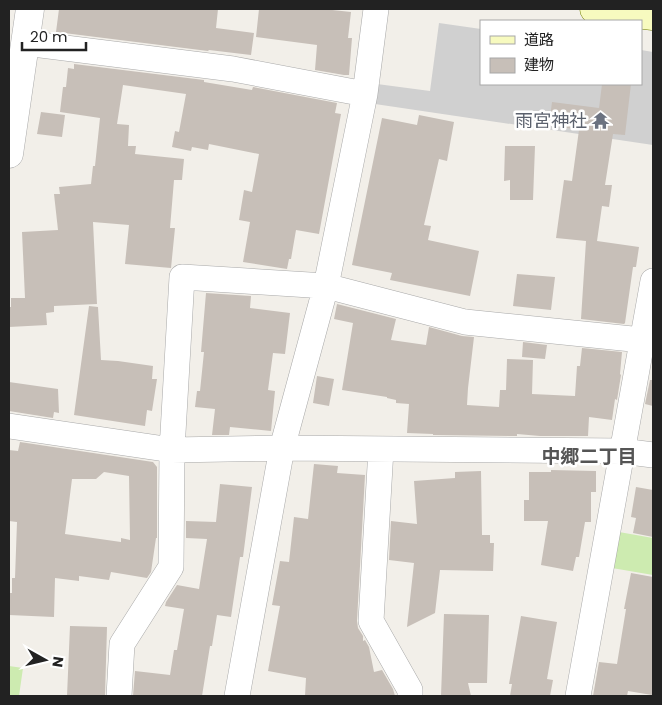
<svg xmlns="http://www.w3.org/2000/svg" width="662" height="705" font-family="Poppins,'Noto Sans JP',sans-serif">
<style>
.religious{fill:#d0d0d0}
.grass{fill:#cdebb0}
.building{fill:#c7bfb8;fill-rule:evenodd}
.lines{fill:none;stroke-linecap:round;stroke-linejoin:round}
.minor-casing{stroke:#a9a9a9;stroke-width:26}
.tertiary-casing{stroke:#a9a9a9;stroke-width:29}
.secondary-casing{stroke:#707d05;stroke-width:29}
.minor{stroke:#fff;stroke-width:25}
.tertiary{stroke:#fff;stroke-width:28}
.secondary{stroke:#f7fabf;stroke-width:28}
.labels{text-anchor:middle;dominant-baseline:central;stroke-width:5;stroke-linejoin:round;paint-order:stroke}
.worship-label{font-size:18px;fill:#5b616d;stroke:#fff;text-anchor:end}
.neighbourhood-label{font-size:19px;font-weight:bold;fill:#555;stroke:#fff}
</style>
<rect width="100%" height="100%" fill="#f2efe9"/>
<path class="religious" d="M439,23L481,29V84H641V50L653,52V145L375,104L377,84L430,91Z"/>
<path class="grass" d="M619,532L653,538V575L612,568Z
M9,666L23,668L19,696H9Z"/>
<path class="building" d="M59,9H218L216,28L254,33L251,55L209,50L208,51L56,32Z
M259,9H323L351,12L348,38H352L349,75H344L315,70L317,45L256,37Z
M74,64L204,80V82L252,90L253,87L337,103L335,113L341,114L319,234L296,230L291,259H289L287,269L243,262L250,222L239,220L244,190L252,192L259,154L209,144L208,150L192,147L191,151L172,147L175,131L179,132L186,94L123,85L117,124L129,125L128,146H136L135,154L184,159L182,180H174L170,228H175L171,268L125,264L129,225L93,222L97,304L54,306V312L46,313L47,325L9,327V307H11V298H25L22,232L58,230L54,194H60L59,187L91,184L93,166H95L100,118L60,112L63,87H66L68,68L74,69Z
M602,84H631L625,135L613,134L605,185H612L609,207L602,206L597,241L639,247L636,267H633L625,323L624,324L581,319L586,241L556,238L564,180L572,181L579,130L549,125L552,102L599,108Z
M41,112L65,115L62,137L37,134Z
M419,115L454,122L447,161L439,159L424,225L431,226L428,240L479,251L470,296L390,280L392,273L352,265L382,118L417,125Z
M505,146H535L533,200H510V180L504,181Z
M517,274L555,277L551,310L513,306Z
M206,293L251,296L250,308L290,313L285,354L273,353L268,390L275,391L271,431L230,427L229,435H212L215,409L195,407L197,391H200L204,352H201Z
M337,304L396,319L391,340L426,345L429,327L462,336L474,337L468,388L467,405L499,407L500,390H506L507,359L533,360L532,394L575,396L577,366H580L582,348L622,352L620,374L621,375L617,400L615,399L612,420L589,417L588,436H540L517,434V436L433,435V434L407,433L409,404L396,403V400L387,398V397L342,390L353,323L334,319Z
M89,306L98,307L101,360L118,361L153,366L152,379H157L152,411L147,410L145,426L74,415Z
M523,342L547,345L545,359L522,357Z
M317,376L334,379L329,406L313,403Z
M650,380H653V406L645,404Z
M9,382L58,389L59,413L54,412L53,418L9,411Z
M20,442L153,462L157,467V538H156L151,572L147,578L111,572L109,580L79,576V581L55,578L54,617L9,615V593H12V578H15L17,522L9,521V450L18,451ZM104,472L129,476L130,540L121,538V542L65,534L72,479H96Z
M314,464L338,466L337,473L365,475L357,621L358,628L363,636V641L365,640L369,647L374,672L382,670L393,689L395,696H305L306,678L268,671L280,606L272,605L280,561L289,562L294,517L308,519Z
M551,470L596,471V492H591V522H585L579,557H576L573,571L541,565L548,521H524V500H529V472H551Z
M481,471L482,535H490V543H494L493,571L440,570L435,613L407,627L414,563L389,560L391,521L417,524L414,481L455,478V472Z
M220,484L252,487L243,557H240L231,617L217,615L212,646H210L202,696H133L135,671L170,675L174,650H177L184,609L165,606L166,602L177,585L199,589L207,539L186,538V521L216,522Z
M636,487L653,490V537L633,533L636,518L631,517Z
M631,573L653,577V685L652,695L628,691L627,696H593L599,662L617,664L626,609H624Z
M444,614L489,615L487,683H468L471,696H441Z
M521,616L557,622L547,679L553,680L550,696H510L512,684H509Z
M70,626L107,627L105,696H67Z"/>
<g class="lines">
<defs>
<path id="minor" d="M25,43L233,69L365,94
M9,426L172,450L282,448L622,451L653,455
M381,449L371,621L410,690V696
M119,696L122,644L171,567L172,450L182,277L326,286L465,322L642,340
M237,696L282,448L326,286L365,94L376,9
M578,696L653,281"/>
<path id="tertiary" d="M9,154L30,9"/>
<path id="secondary" d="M594,9L653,16"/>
</defs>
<use href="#minor" class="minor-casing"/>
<use href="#tertiary" class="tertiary-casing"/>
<use href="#secondary" class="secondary-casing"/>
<use href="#minor" class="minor"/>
<use href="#tertiary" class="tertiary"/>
<use href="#secondary" class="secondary"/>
</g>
<defs>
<symbol id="temple-bare" viewBox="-9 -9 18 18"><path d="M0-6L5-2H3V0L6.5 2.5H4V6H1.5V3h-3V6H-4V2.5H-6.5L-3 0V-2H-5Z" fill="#6b7280" stroke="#fff" stroke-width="2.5" paint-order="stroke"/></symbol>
</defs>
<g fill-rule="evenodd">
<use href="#temple-bare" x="588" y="108" width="25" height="25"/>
</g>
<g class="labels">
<g class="worship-label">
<text x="587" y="120">雨宮神社</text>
</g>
<g class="neighbourhood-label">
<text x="589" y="456">中郷二丁目</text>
</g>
</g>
<rect width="662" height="705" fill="none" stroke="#222222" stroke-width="20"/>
<rect x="480" y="20" width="162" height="65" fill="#ffffff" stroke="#a7a7a7"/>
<rect x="490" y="36" width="25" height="8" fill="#f7fabf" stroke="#a7a7a7"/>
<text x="524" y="45" font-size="15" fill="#222222">道路</text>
<rect x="490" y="58" width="25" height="15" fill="#c7bfb8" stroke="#a7a7a7"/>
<text x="524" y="70" font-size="15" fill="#222222">建物</text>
<g transform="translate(45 660) rotate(98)" stroke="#ffffff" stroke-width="4" paint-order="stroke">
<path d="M0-4L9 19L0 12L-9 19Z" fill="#222222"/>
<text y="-8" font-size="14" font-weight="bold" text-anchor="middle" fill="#222222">N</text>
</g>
<path d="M22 42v8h64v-8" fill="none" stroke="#222222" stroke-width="2.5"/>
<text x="30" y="42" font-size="15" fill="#222222" stroke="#ffffff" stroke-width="4" paint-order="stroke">20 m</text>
</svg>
